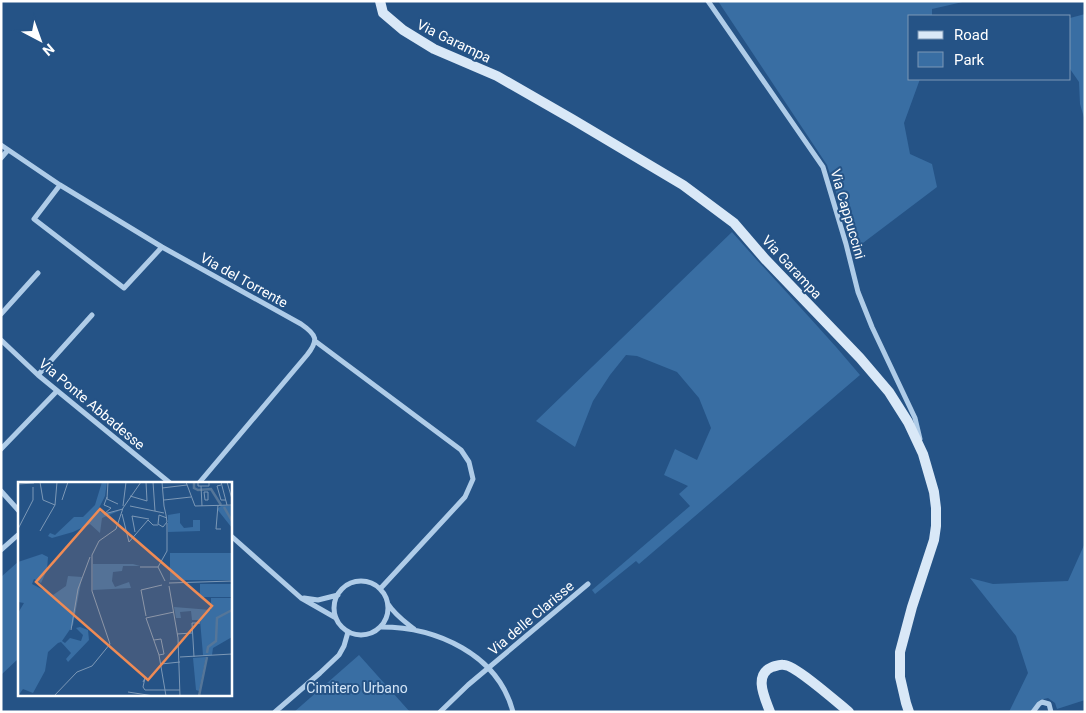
<svg xmlns="http://www.w3.org/2000/svg" width="1086" height="713" font-family="Roboto,sans-serif">
<style>
.green{fill:#396ea3}
.lines{fill:none;stroke-linecap:round;stroke-linejoin:round}
.street{stroke:#afcce8;stroke-width:5}
.secondary{stroke:#d9e8f7;stroke-width:10}
.labels{text-anchor:middle;dominant-baseline:central;stroke-width:4;stroke-linejoin:round;paint-order:stroke}
.street-label{font-size:14px;fill:#fff;stroke:#255386}
.park-label{font-size:14px;fill:#d3e5f7;stroke:#255386}
.inset-river{fill:none;stroke:#557699;stroke-width:2.5}
.inset-road{fill:none;stroke:#7c98b6;stroke-width:1}
.view{fill:#ef8b55;fill-opacity:0.15;stroke:#ef8b55;stroke-width:2.5}
.inset-edge{fill:none;stroke:#fff;stroke-width:2.5}
</style>
<rect width="100%" height="100%" fill="#255386"/>
<path class="green" d="M718,1H967L932,9V16H910V79H920L904,123L910,154L932,164L937,187L855,249L827,165Z
M1085,14V121L1080,104L1079,82L1070,69V18Z
M732,232C774,280 819,326 860,375L639,564L636,561L595,594L592,590L690,506L679,494L688,486L664,475L675,449L697,460L711,428L699,398L677,372L637,356L626,355L610,375L593,401L575,447L536,421Z
M1085,543V700L1057,709L1055,703L1048,698L1040,700L1031,712H1009L1028,673L1016,636L970,578L993,584L1068,581Z
M19,561V658L1,675V577Z
M359,655L410,712H294Z"/>
<g class="lines">
<path class="street" d="M708,1L823,167L846,244L858,292L872,327L915,418L920,439
M1,145L60,185L162,247L301,324C317,335 319,340 307,355L199,483
M1,158L8,150
M60,185L34,219L124,288L162,247
M1,314L38,273
M1,340L38,375L170,483
M315,341L461,450L469,462L473,479L465,497L380,589
M38,375L92,315
M1,449L57,391
M1,491L19,511
M230,535L301,598L336,618
M1,550L19,534
M334 608a27 27 0 1 1 54 0a27 27 0 1 1-54 0Z
M304,598L318,600L338,595
M388,604C395,615 404,621 414,629
M381,627C436,627 498,654 513,712
M275,712L320,673L339,655L344,646L348,632
M440,712L468,685L588,584
M1033,712L1039,704L1042,702L1049,704L1051,712"/>
<path class="secondary" d="M380,1L383,13L403,30L434,49L497,76L572,119L683,185L734,223L765,259L860,358L889,392L908,422L923,454L934,492L936,508V526L934,540L912,607L900,652V677L906,703L909,712
M770,712C765,698 753,675 772,667C776,666 780,664 784,665C795,665 838,703 849,712"/>
</g>
<g class="labels">
<g class="street-label">
<text transform="translate(454 41) rotate(26)">Via Garampa</text>
<text transform="translate(848 214) rotate(74)">Via Cappuccini</text>
<text transform="translate(792 267) rotate(47)">Via Garampa</text>
<text transform="translate(244 280) rotate(29)">Via del Torrente</text>
<text transform="translate(92 404) rotate(40)">Via Ponte Abbadesse</text>
<text transform="translate(531 618) rotate(-40)">Via delle Clarisse</text>
</g>
<g class="park-label">
<text x="357" y="688">Cimitero Urbano</text>
</g>
</g>
<g transform="translate(18 482)">
<rect width="214" height="214" fill="#255386"/>
<path d="M84,0H89L87,14L80,28L86,32L103,28L84,36L82,51L72,42L55,50L34,56L30,54L32,51L37,53L56,35H65L77,23ZM203,24H214V46L199,27ZM162,31V41L166,46L175,45V38H182V49L150,50V33ZM152,71H214V98H152ZM24,72L30,75L29,88L23,101L16,97L14,102L35,113L48,104L50,94L64,95L55,143L44,159L47,161L52,156L63,159L65,153L58,146L62,145L70,148L71,158L50,180L48,177L53,171L43,160L40,161L30,170L27,189L15,211L5,207L0,214V131L6,121L0,120V80ZM75,82H115L122,84H105L104,89L95,90L94,99L97,105L111,100L113,106L75,108ZM182,102H214V115H182ZM193,116H214V155L195,166L194,173H185L182,138H174L173,129L162,130L163,136H158L156,125L193,128ZM188,175L181,209L178,208L175,176Z" fill="#396ea3"/>
<path class="inset-river" d="M176,0V6L180,8L193,7L203,23M206,25L214,39M189,171L190,165L198,159L199,136L214,128M181,214L189,175"/>
<path class="inset-road" d="M22,0L25,18L37,23L39,0M90,0L89,17L100,22M135,0L137,29M144,0L146,24L148,33L149,40L145,45L140,42L141,33L149,36M168,0L177,24L214,23M180,0V4H191V0M203,0L209,23M209,0L214,17M0,2L16,1M203,3L199,4L203,18H208M183,4L184,24M144,6L169,3M186,10H190V18H187ZM112,14L129,19L128,0M89,15L86,23L93,26L86,32L105,27M44,18L50,0M146,18L173,15M200,23L198,47H203M105,24L108,0M112,24L146,31M104,32L111,60L130,38L135,43H140M0,47L15,18V5M22,49L37,23M117,50L114,34L131,37M122,85H140M147,99L140,85L149,69V41M151,101L214,99M151,104L160,156L162,214M128,134L123,108L144,103M53,148L60,107L72,75M159,152L174,151M136,158L143,157L146,172L141,173M162,175L214,172M176,175L174,141H182M143,182L162,180M125,200L127,196L125,205L127,208H162M110,210L136,214M36,214L59,190L74,184L92,162L74,109V73L81,59L98,47L105,26L123,0M148,214L141,173L128,136L156,130"/>
<path class="view" d="M82,27L194,124L130,198L18,100Z"/>
<rect width="214" height="214" class="inset-edge"/>
</g>
<rect width="1086" height="713" fill="none" stroke="#ffffff" stroke-width="5"/>
<rect x="908" y="15" width="162" height="65" fill="#255386" stroke="#7c98b6"/>
<rect x="918" y="31" width="25" height="8" fill="#d9e8f7" stroke="#7c98b6"/>
<text x="954" y="40" font-size="15" fill="#ffffff">Road</text>
<rect x="918" y="52" width="25" height="15" fill="#396ea3" stroke="#7c98b6"/>
<text x="954" y="65" font-size="15" fill="#ffffff">Park</text>
<g transform="translate(40 40) rotate(139)" stroke="#255386" stroke-width="4" paint-order="stroke">
<path d="M0-4L9 19L0 12L-9 19Z" fill="#ffffff"/>
<text y="-8" font-size="14" font-weight="bold" text-anchor="middle" fill="#ffffff">N</text>
</g>
</svg>
